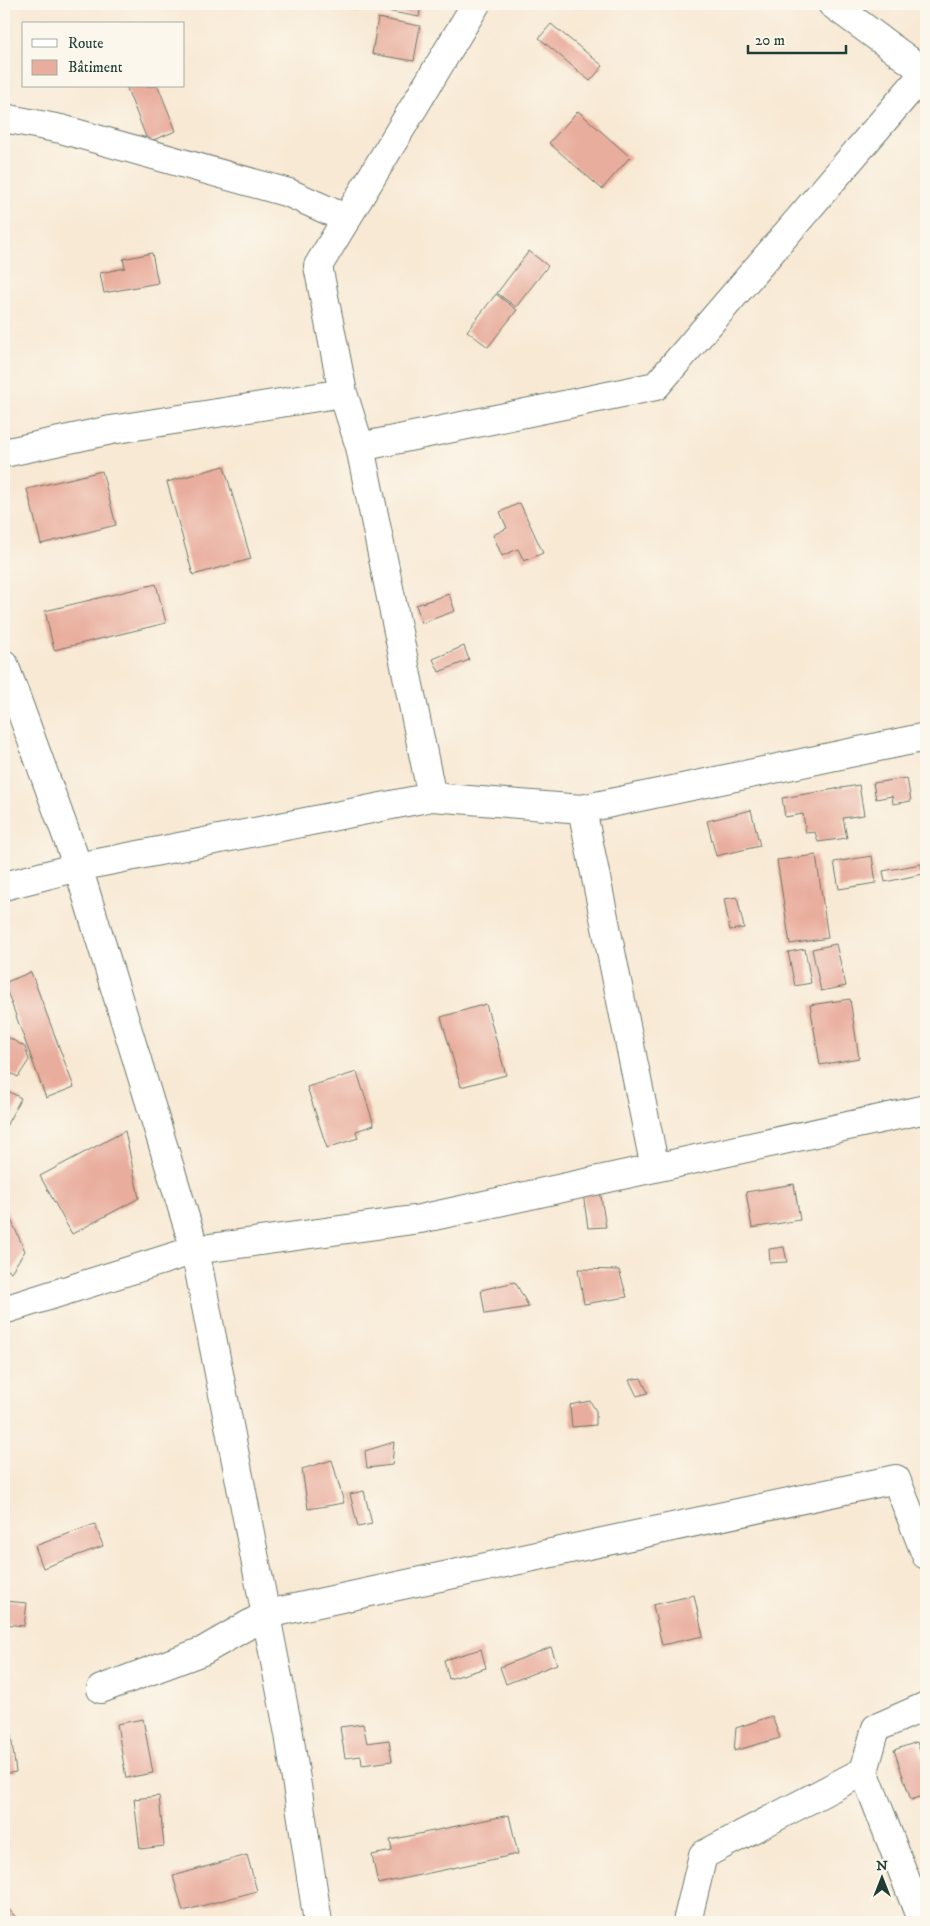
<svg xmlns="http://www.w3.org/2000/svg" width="930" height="1926" font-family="'IM FELL DW Pica',serif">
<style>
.building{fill:#e9ad9d}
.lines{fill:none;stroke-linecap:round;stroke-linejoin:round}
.minor-casing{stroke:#6b796c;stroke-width:30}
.minor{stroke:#fff;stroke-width:28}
</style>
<rect width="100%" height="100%" fill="#fbf7ec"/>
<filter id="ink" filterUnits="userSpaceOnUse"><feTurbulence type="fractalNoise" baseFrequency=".02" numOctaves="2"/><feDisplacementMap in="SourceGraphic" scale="10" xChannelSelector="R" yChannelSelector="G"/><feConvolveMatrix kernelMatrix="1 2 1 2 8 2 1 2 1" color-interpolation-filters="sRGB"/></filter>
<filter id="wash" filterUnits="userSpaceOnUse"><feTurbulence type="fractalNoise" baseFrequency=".0096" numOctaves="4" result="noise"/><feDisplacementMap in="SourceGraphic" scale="20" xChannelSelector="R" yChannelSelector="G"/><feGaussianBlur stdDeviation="1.12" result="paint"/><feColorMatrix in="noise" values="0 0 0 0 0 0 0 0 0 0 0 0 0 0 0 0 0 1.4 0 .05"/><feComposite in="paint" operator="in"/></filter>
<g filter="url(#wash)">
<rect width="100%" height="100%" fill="#f8e9d4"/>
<g id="blocks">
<path class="building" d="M331,4H360L359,10Z
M388,4H421L419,17L387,11Z
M378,18L420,26L414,61L372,54Z
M551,24L603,66L590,81L539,38Z
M126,86H158L176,131L148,142Z
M578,111L630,157L602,189L549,143Z
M529,251L548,266L516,307L497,293Z
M152,253L158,283L104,293L100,273L125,268L123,259Z
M496,294L517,310L488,347L467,331Z
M224,466L251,559L193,575L167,482Z
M102,471L116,525L41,544L27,489Z
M520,503L543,553L524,561L518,549L502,556L493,535L507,528L500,512Z
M156,584L166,623L54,650L45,611Z
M449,594L455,611L422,623L416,605Z
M464,646L469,660L439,672L433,659Z
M907,778L911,801L893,804L892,796L876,799L873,783Z
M859,785L864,815L843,818L847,838L818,842L815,832L806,833L803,814L785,817L782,798Z
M751,810L760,846L716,856L707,821Z
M816,855L828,938L790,944L777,860Z
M872,856L876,883L839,889L834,862Z
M921,864L923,874L885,882L883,871Z
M737,897L744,928L730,930L724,899Z
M836,944L846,986L821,991L812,949Z
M805,949L811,983L795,986L788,952Z
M31,972L74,1087L46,1098L4,983Z
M850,999L859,1058L820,1065L810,1005Z
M486,1004L506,1075L461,1087L441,1017Z
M4,1035L25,1047L29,1060L18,1077L4,1070Z
M357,1072L374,1125L356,1131L358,1138L327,1148L307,1087Z
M4,1089L21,1098L4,1130Z
M125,1131L139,1198L72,1234L40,1176Z
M794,1184L800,1220L752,1228L746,1192Z
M600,1191L606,1227L588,1228L583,1193Z
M4,1204L25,1251L11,1272L4,1267Z
M784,1247L787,1262L770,1263L769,1249Z
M578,1269L619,1270L627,1297L584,1304Z
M515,1282L529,1307L485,1314L481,1290Z
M641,1378L648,1393L637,1396L629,1380Z
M590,1401L596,1411V1425L572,1427L570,1405Z
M394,1442L392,1465L367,1468L365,1451Z
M332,1460L344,1503L308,1509L302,1469Z
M364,1491L372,1524L358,1527L350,1494Z
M95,1524L103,1546L43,1568L35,1546Z
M694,1595L703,1636L662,1645L653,1605Z
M4,1601L27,1603L24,1626L4,1624Z
M551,1647L557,1664L506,1684L500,1667Z
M481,1649L486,1668L449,1679L444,1660Z
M4,1699H6L16,1772L4,1774Z
M772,1716L780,1738L734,1751L736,1728Z
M143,1719L153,1773L126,1778L117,1724Z
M363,1724L367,1743L389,1740L392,1761L362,1765L361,1756L345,1758L340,1727Z
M917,1742L926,1769V1795L911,1800L894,1750Z
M159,1796L164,1846L140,1849L134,1799Z
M509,1815L518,1854L378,1884L372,1855L392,1851L390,1840Z
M247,1855L257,1891L183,1911L173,1876Z
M4,1904L20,1922H4Z"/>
</g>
</g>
<g filter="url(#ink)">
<use href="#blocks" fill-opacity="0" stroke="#6b796c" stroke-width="1"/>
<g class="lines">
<defs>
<path id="minor" d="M832,4L925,72
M4,118L61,129L289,193L347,219
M360,447L656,386L926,71
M4,453L111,430L343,393
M4,664L78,867L195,1250L289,1734L318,1922
M432,797L360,447L343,393L318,266L476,4
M582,809L655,1168
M4,886L78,867L432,797L582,809L926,737
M4,1310L195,1250L420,1219L926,1109
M101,1689L203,1651L267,1614L896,1479L926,1555
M687,1922L703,1855L864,1771
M922,1922L864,1771L876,1728L926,1706"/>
</defs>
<use href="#minor" class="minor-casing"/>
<use href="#minor" class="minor"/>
</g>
</g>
<rect width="930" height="1926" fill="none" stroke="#fbf7ec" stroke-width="20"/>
<rect x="22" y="22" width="162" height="65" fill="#fbf7ec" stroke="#a3ada2"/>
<rect x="32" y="39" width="25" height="8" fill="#ffffff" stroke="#a3ada2"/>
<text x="68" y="48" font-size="15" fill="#1f3d34">Route</text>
<rect x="32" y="60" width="25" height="15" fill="#e9ad9d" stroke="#a3ada2"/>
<text x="68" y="72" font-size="15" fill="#1f3d34">Bâtiment</text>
<g transform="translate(882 1878)" stroke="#fbf7ec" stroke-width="4" paint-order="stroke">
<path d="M0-4L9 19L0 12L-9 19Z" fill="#1f3d34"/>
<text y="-8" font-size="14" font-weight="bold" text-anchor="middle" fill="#1f3d34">N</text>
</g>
<path d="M748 45v8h98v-8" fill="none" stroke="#1f3d34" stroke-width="2.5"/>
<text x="755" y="45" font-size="15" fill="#1f3d34" stroke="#fbf7ec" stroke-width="4" paint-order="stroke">20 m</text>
</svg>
